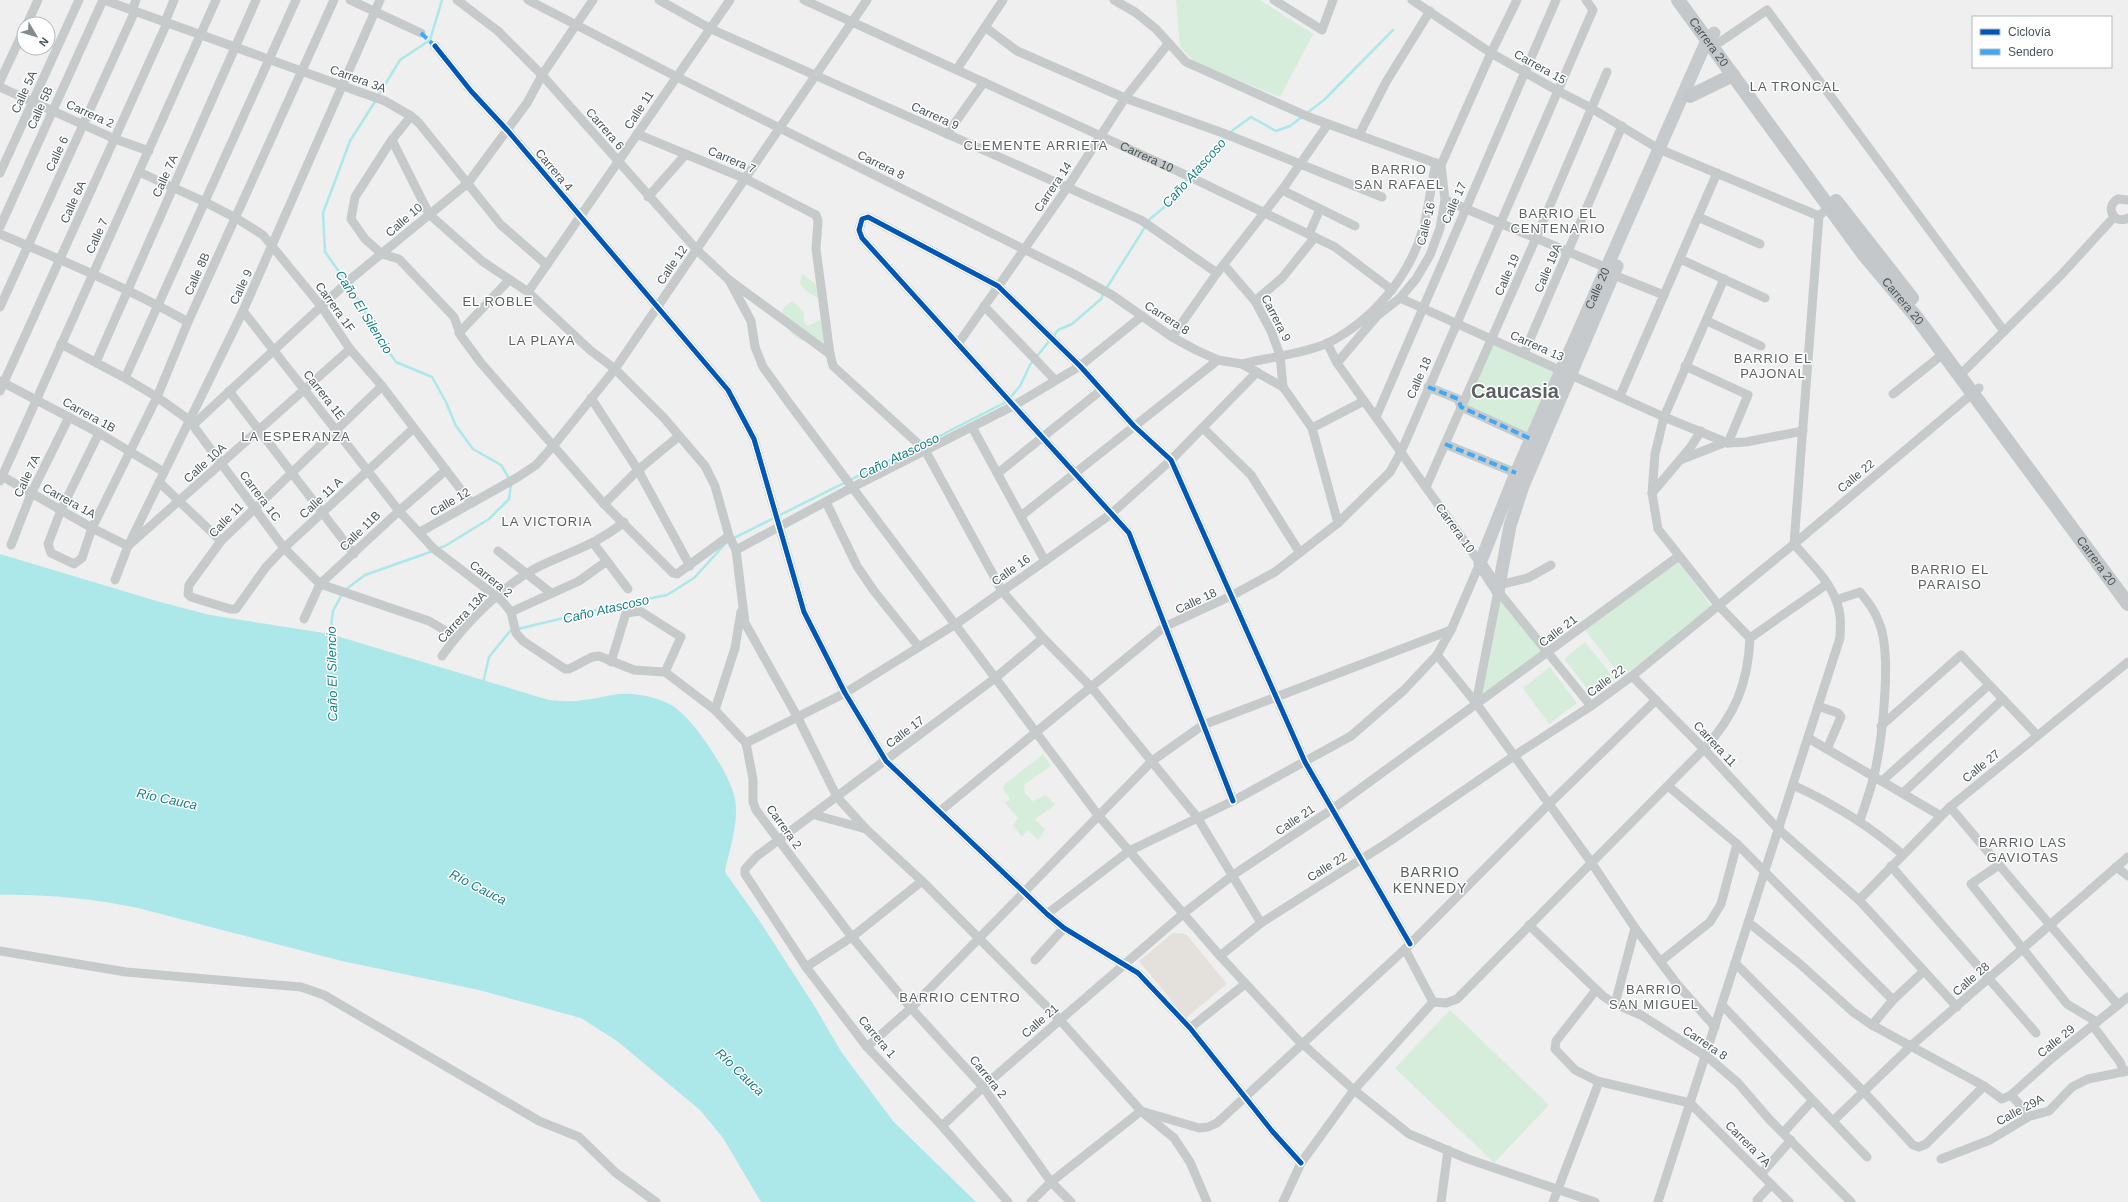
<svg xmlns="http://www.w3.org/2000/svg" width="2128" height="1202" font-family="Helvetica,sans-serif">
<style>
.commercial{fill:#e4e1dc}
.green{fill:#d5edda}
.water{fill:#ace7e9}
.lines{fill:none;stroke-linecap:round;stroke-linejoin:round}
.stream{stroke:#ace7e9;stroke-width:2.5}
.street{stroke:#c6cacb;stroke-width:9}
.secondary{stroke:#c7cacc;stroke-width:13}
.primary{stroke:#c4c8ca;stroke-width:14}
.quiet{stroke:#3fa9f5;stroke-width:4;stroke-dasharray:8 4;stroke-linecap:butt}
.cycleway-casing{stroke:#fff;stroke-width:8}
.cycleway{stroke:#0057b8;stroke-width:5}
.labels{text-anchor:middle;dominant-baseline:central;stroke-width:3;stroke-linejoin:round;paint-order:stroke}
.street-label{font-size:12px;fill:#47555a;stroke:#fff}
.neighbourhood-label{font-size:13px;letter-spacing:1px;fill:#5b6062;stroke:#fff}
.water-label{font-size:13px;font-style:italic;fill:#157f83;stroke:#fff}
.quarter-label{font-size:14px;letter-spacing:1px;fill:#5b6062;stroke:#fff}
.town-label{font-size:20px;font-weight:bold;fill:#5b6062;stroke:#fff}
</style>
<rect width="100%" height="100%" fill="#efefef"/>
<path class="commercial" d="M1173,933L1186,934L1227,984L1186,1018L1139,961Z"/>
<path class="green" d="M1176,0H1260L1313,34L1280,97L1195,62L1180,47Z
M802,274L816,284L818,298L806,291L800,284Z
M793,301L804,312V322L808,326L820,320L824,326L827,348L815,339L814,336L802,341C791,335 780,322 783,309L786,305Z
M1493,345L1557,373L1530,434L1466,406Z
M1677,560L1713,608L1622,677L1585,630Z
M1499,597L1546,652L1480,698Z
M1585,642L1615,679L1593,696L1564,659Z
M1550,667L1577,703L1549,724L1523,688Z
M1043,754L1051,766L1024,785L1025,794L1033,801L1046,795L1055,805L1035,819L1045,830L1038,840L1028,830L1022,837L1013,826L1018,818L1005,803L1010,799L1003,789L1004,785Z
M1450,1010L1549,1105L1494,1163L1395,1068Z"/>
<path class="water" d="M0,554L160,602L210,615L330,634L549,700C560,701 571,702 583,700C599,699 614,692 631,694C644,695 659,698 671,705C692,716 731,775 735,799C739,822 730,848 725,871L727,875L759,920L815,1007L842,1053L893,1121L976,1202H761L723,1138L700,1110L617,1041L581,1018L479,990L342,961L138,908C93,899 46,894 0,895Z"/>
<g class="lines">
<path class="stream" d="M378,96L400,60L430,40L442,0
M1307,113L1324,100L1393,30
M1229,133L1251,117L1276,131L1290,126L1302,117
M1191,174L1225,137
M345,280L325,252L323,213L350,141L376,100
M348,284L363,307L377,335L396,362L432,377L446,402L456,426L473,449L501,465L510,480
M1106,289L1150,219L1174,199L1188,178
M1053,337L1058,330L1072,324L1101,299L1103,294
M1010,398L1020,386L1030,365L1050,340
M922,445L1006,402
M850,480L917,447
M778,516L846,482
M732,539L774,518
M437,549L445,546L489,519L509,499L511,484
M345,590L365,575L433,551
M518,629L613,606L667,595L694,578L726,543
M330,636L333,611L342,594
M483,683L489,657L510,631L513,630"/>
<g class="street">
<path d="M104,0L385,101L411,116L419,123L501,225L547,265"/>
<path d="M350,0L421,33"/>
<path d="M457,0L498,31L542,75L697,250L729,280L830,354L833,366L925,450L1002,591L1043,638L1092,688L1197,817L1261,923"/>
<path d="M528,0L677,77L1072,273L1112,295L1172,337L1196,350L1218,360L1242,364L1283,387"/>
<path d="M659,0L711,29L1141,220L1217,273"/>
<path id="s1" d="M804,0L1186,175L1335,247L1392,290"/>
<path d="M1114,0L1135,12L1156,29L1186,62L1309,117L1441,165"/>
<path d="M1274,0L1322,30L1333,0"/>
<path d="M1412,0L1491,53L1558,91L1591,108L1659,149L1819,216"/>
<path d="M132,10L136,0"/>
<path d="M165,22L174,0"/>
<path d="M27,24L38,0"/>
<path d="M985,27L1017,51L1125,98L1223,133L1382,197"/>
<path d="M1720,42L1767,10L2004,331"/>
<path d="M435,46L471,91L508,131L728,390L754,439L804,612L845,693L886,761L1047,914L1064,928L1138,973L1190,1028L1272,1131L1301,1163"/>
<path d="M957,69L1003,0"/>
<path d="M0,81L24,30"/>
<path d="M0,87L115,139L149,151"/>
<path d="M411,116L391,141L355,197L351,219L365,239L382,254L399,259L454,317L461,336L481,363L604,504L673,573L677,574L729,536"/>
<path d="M637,134L746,179L816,215L818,221L816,249L830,354"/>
<path d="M947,134L984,82"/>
<path d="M1359,135L1386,82L1430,11"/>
<path d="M392,140L429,214L482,261L528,292L590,350L615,369L664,418L705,466L715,486L729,536L736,550L745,623L798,718L837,797L866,829L922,881L1060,1020L1141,1111L1174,1138L1190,1162L1207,1202"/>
<path d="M139,172L205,202L236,218L263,235L321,306L350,349L382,386L471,503"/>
<path d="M0,173L79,0"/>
<path d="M1282,190L1355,226"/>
<path d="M648,197L686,154"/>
<path d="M1445,200L1607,268L1616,276L1664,295"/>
<path d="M2128,200L2118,199C2104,207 2114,225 2128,218"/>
<path d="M1698,217L1760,244"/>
<path d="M0,227L103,0"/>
<path d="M0,234C64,261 128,288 188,322"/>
<path d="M1309,234L1320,209"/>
<path d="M1680,259L1765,298"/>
<path d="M1224,265L1255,301L1271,331L1280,355L1283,387L1312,428L1338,523"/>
<path d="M729,280L751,321L755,347L763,367L789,403L1098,815L1220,956L1297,1039L1354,1090L1409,1134L1468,1159L1595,1202"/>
<path d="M528,292L730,0"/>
<path d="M1400,298L1664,417L1728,443L1746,442L1803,431"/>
<path d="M1255,301L1282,278L1315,237"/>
<path d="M984,306L1055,380"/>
<path d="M0,307L135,11"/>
<path d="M243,311L399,511L433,548L502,601L511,612L516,633L523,641L565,669H569L592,657L599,656L634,670L665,672L715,710L746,743L753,779V802L756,810L852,937L911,1008L983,1087L1051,1182L1071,1202"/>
<path d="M1707,321L1761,346"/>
<path d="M459,333L509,280"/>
<path d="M1172,337L1217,273L1282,190L1328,124"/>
<path d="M61,344L125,378L157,397L189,420L284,548L320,584L429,621L456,637"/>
<path d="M958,344L1067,188L1125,98L1168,44"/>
<path d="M1524,353L1622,126"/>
<path d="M96,362L256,0"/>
<path d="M1337,363L1377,316L1400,298L1416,279L1430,255L1440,228L1445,200L1441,165L1491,53L1517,0"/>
<path d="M1242,364C1266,358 1307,353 1328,343C1373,320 1409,277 1423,229C1429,207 1431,184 1436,163"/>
<path d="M1685,366L1748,395L1728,443"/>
<path d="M1959,376L2062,274L2114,217"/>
<path d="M125,378L296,0"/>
<path d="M0,381L99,433L164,472"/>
<path d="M382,386L221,541L189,585L188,594L191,597L230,609H236L266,567L284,548L414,428"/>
<path d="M1428,387L1458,399L1461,407L1531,439"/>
<path d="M0,391L167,23"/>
<path d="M229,391L354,554"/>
<path d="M1893,394L1943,354"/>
<path d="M1620,396L1717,173"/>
<path d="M591,398L638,470L690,566"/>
<path d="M1376,417L1556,0"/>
<path d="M193,425L353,277L468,183L527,103L542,75L593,0"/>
<path d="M972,427L1045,561"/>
<path d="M1203,428L1251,475L1300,553"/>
<path d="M1312,428L1364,401"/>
<path d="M99,433L61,510L48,544L51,553L74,564L82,558L92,528L157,397L188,322L334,0"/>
<path d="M1445,444L1516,473"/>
<path d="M1680,460L1726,442"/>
<path d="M998,473L1100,391"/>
<path d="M0,475L92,528L128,546L350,349"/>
<path d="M0,481L216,0"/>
<path d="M159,482L221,541"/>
<path d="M1426,487L1536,238L1607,72"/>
<path d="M1652,493L1690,448L1701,431"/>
<path d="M826,502L857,566L874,591L919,647"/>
<path d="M604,504L638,470L679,436"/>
<path d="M1021,516L1218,360"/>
<path d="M420,532L518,477L536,465L554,445L615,369L867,0"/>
<path d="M594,544L628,589"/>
<path d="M11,545L31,494L69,417"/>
<path d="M736,550L853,487L1013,406L1080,366L1142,316"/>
<path d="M498,551L551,593"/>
<path d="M115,580L128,546L243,311L380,0"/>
<path d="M1499,585L1528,578L1551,565"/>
<path d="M1498,591L1591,706"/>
<path d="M1836,600L1860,592C1868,602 1876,612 1880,625C1892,658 1882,741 1874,776C1870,791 1865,806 1860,820"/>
<path d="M511,612L579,581L607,561"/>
<path d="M304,619L320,584L399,511L446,470"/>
<path d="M1750,638L1827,584"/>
<path d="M1437,655L1476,703L1591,862L1635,928L1677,984L1715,1027"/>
<path d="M442,656C465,623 504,584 540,566C571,551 596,545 624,522"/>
<path d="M611,662L626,613L640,611L681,637L665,672"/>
<path d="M1632,676L1704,749L1778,829L1859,900L1957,1007"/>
<path d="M1476,703L1498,591"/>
<path d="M1818,706L1838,713L1841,717L1827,749"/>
<path d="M715,710L735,648L741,612"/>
<path d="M1881,726L1961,655L2037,735"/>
<path d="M1808,738L1941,816"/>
<path d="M746,743L845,693L956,624L1111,514L1171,460L1257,372"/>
<path d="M1882,781L1989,685"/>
<path d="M1793,785C1834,804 1869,825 1903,855"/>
<path d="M1668,786L1737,844L1893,1000"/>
<path d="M1903,793L2003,699"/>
<path d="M1233,801L1129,533L862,238L859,230L862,219L868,217L998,286L1080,366L1134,426L1171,460L1305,762L1410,944"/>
<path d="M1950,807L2118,1005"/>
<path d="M939,812L1164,627L1231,596L1275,572L1338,523L1390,472L1401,452L1593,10L1586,0"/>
<path d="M815,815L866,829"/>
<path d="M1999,865L1971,884L2067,1004L2097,1022"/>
<path d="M1891,866L2036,1033"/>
<path d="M2116,867L2128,876"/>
<path d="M1859,900L1950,807L2128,662"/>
<path d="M1047,914L1129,851L1233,801L1351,736L1404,690L1437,655L1451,630L1480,563L1337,363L1327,343"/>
<path d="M1748,922L1800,964L1853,1012L1872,1025L1984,1086L2002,1099L2011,1095L2051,1059L2128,997"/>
<path d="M1529,925L1603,996L1615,1004L1641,1015L1710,1059L1738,1083L1769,1119L1851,1202"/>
<path d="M1405,949L1433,1002"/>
<path d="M0,951L126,972L301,987L324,995L539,1121L579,1137L616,1173L656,1202"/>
<path d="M1220,956L1261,923L1390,841L1514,756L1591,706L1632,676L1794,544L1979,388"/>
<path d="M1035,960L1064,928"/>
<path d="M1661,961L1710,922L1721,904L1737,844"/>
<path d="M1735,963L1864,1092L1913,1145L1919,1147L1926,1144L1984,1086"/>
<path d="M806,967L852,937L922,881"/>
<path d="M1596,990L1556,1041L1555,1049L1575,1070L1597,1081L1690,1103L1789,1202"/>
<path d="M1615,1004L1635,928"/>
<path d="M1722,1005L1867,1157"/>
<path d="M1872,1025L1893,1000L1924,971"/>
<path d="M2093,1026L2120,1062L2124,1072"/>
<path d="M1190,1028L1245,984"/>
<path d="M867,1047L911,1008L1152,761L1203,725L1451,630"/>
<path d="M2011,1095L2030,1116"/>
<path d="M1833,1121L1912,1045L2128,857"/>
<path d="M942,1126L983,1087L1060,1020L1184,913L1233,875L1331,810L1679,556"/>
<path d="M1783,1133L1812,1101"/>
<path d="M1941,1159L1990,1140L2030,1116L2049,1111L2072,1087L2088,1079L2128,1071"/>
<path d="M1761,1174L1791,1140"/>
<path d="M1008,1202L942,1126L867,1047L806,967L745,874V869L757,856L994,679L1043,638"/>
<path d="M1031,1202L1051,1182L1141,1111L1199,1128L1208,1127L1217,1123L1405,949L1549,804L1656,700"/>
<path d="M1283,1202L1301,1163L1354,1090L1433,1002L1446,1003L1457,999L1704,749C1735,715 1748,684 1750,638L1719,606L1658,529L1652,493L1655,454L1664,417L1724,279"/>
<path d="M1441,1202L1448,1150"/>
<path d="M1553,1202L1599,1082"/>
<path d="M1658,1202L1840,638C1840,631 1841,623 1840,616C1837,587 1812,565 1794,544L1819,216L1829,207"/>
<path d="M1758,1202L1757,1200L1771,1185"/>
</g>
<g class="secondary">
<path id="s2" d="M1498,591L1480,563L1516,473L1707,40L1714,33"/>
<path d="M1498,591L1510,526L1523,486L1617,266"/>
</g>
<g class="primary">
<path id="s3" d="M1678,0L1864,255L1917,318L2128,604"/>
<path d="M1690,96L1733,75"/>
<path d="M1836,201L1912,298"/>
</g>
<path class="quiet" d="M421,33L435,46
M1428,387L1458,399L1461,407L1531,439
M1445,444L1516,473"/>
<defs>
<path id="cycleway" d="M435,46L471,91L508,131L728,390L754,439L804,612L845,693L886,761L1047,914L1064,928L1138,973L1190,1028L1272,1131L1301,1163
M1233,801L1129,533L862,238L859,230L862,219L868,217L998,286L1080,366L1134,426L1171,460L1305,762L1410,944"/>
</defs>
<use href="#cycleway" class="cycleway-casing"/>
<use href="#cycleway" class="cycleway"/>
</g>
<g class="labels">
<g class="street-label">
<text stroke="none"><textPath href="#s3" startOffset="52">Carrera 20</textPath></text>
<text transform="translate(1540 67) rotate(29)">Carrera 15</text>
<text transform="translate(358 79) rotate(20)">Carrera 3A</text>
<text transform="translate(24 92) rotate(-66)">Calle 5A</text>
<text transform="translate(40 108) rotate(-66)">Calle 5B</text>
<text transform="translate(639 110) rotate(-57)">Calle 11</text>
<text transform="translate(90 114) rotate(24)">Carrera 2</text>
<text transform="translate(935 116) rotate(24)">Carrera 9</text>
<text transform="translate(605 129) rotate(49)">Carrera 6</text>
<text transform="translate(57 154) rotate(-65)">Calle 6</text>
<text stroke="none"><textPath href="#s1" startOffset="377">Carrera 10</textPath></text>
<text transform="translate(732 160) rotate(23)">Carrera 7</text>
<text transform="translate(881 165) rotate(26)">Carrera 8</text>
<text transform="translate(554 170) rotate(50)">Carrera 4</text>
<text transform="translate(165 176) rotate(-66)">Calle 7A</text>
<text transform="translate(1053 187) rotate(-56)">Carrera 14</text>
<text transform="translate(73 202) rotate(-66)">Calle 6A</text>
<text transform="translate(1454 203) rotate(-66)">Calle 17</text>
<text transform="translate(404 220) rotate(-41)">Calle 10</text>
<text transform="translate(1426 224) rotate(-76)">Calle 16</text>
<text transform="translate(97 236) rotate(-66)">Calle 7</text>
<text transform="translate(672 265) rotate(-56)">Calle 12</text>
<text transform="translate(1548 268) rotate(-67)">Calle 19A</text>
<text transform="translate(197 274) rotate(-66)">Calle 8B</text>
<text transform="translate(1507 275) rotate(-66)">Calle 19</text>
<text transform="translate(241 287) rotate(-65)">Calle 9</text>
<text stroke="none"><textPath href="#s2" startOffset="332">Calle 20</textPath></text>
<text stroke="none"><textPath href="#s3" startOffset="376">Carrera 20</textPath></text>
<text transform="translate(335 307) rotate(54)">Carrera 1F</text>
<text transform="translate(1167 318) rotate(33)">Carrera 8</text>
<text transform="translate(1276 318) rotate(63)">Carrera 9</text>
<text transform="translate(1537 346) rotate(24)">Carrera 13</text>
<text transform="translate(1419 378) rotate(-66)">Calle 18</text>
<text transform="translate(324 395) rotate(52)">Carrera 1E</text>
<text transform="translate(89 415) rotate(29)">Carrera 1B</text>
<text transform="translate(205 463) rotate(-42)">Calle 10A</text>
<text transform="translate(27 476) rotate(-65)">Calle 7A</text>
<text transform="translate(1856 476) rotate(-40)">Calle 22</text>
<text transform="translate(260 496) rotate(53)">Carrera 1C</text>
<text transform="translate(321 498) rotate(-43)">Calle 11 A</text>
<text transform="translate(69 501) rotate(29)">Carrera 1A</text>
<text transform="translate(450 502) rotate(-30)">Calle 12</text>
<text transform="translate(226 520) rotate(-46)">Calle 11</text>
<text transform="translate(1455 528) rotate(54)">Carrera 10</text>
<text transform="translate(360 531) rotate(-44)">Calle 11B</text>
<text stroke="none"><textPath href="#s3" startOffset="700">Carrera 20</textPath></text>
<text transform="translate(1011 570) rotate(-35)">Calle 16</text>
<text transform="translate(491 579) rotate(39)">Carrera 2</text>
<text transform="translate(1196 601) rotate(-25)">Calle 18</text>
<text transform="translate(462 617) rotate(-47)">Carrera 13A</text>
<text transform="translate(1558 631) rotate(-37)">Calle 21</text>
<text transform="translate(1606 681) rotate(-37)">Calle 22</text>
<text transform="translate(905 732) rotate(-37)">Calle 17</text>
<text transform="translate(1715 744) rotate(47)">Carrera 11</text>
<text transform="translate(1981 766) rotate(-39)">Calle 27</text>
<text transform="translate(1295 820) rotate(-34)">Calle 21</text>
<text transform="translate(784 827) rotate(54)">Carrera 2</text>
<text transform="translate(1327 867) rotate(-32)">Calle 22</text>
<text transform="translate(1971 979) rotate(-41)">Calle 28</text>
<text transform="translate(1040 1021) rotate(-41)">Calle 21</text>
<text transform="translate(877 1037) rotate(50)">Carrera 1</text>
<text transform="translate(2056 1041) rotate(-39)">Calle 29</text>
<text transform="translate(1705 1043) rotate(34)">Carrera 8</text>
<text transform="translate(988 1077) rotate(51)">Carrera 2</text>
<text transform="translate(2020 1110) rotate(-28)">Calle 29A</text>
<text transform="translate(1748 1144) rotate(45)">Carrera 7A</text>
</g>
<g class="neighbourhood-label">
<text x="1795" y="86">LA TRONCAL</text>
<text x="1036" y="145">CLEMENTE ARRIETA</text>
<text x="1399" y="169">BARRIO<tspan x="1399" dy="15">SAN RAFAEL</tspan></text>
<text x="1558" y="213">BARRIO EL<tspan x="1558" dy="15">CENTENARIO</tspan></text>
<text x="498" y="301">EL ROBLE</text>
<text x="542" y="340">LA PLAYA</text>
<text x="1773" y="358">BARRIO EL<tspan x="1773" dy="15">PAJONAL</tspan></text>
<text x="296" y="436">LA ESPERANZA</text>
<text x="547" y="521">LA VICTORIA</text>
<text x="1950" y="569">BARRIO EL<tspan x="1950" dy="15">PARAISO</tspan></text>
<text x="2023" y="842">BARRIO LAS<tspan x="2023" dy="15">GAVIOTAS</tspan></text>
<text x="1654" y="989">BARRIO<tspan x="1654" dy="15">SAN MIGUEL</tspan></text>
<text x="960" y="997">BARRIO CENTRO</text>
</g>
<g class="water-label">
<text transform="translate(1194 173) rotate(-48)">Caño Atascoso</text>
<text transform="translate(364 312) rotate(58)">Caño El Silencio</text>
<text transform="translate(899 456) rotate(-26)">Caño Atascoso</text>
<text transform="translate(606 609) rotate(-13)">Caño Atascoso</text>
<text transform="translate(332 674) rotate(-91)">Caño El Silencio</text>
<text transform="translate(167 799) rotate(12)">Río Cauca</text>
<text transform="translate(478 887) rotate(27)">Río Cauca</text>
<text transform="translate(740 1072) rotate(44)">Río Cauca</text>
</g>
<g class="quarter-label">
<text x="1430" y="872">BARRIO<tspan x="1430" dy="16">KENNEDY</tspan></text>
</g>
<g class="town-label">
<text x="1515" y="391">Caucasia</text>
</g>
</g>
<rect x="1972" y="16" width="140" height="52" fill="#ffffff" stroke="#b5bbbd"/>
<rect x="1980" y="29" width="20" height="6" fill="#0057b8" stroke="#b5bbbd"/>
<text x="2008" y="36" font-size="12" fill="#47555a">Ciclovía</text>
<rect x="1980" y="49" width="20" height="6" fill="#3fa9f5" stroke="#b5bbbd"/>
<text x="2008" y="56" font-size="12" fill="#47555a">Sendero</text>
<g transform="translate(36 36) rotate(128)"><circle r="19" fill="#ffffff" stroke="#b5bbbd"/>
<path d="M0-3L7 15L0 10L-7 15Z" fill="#828b8e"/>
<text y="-6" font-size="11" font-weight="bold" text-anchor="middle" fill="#47555a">N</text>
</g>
</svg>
